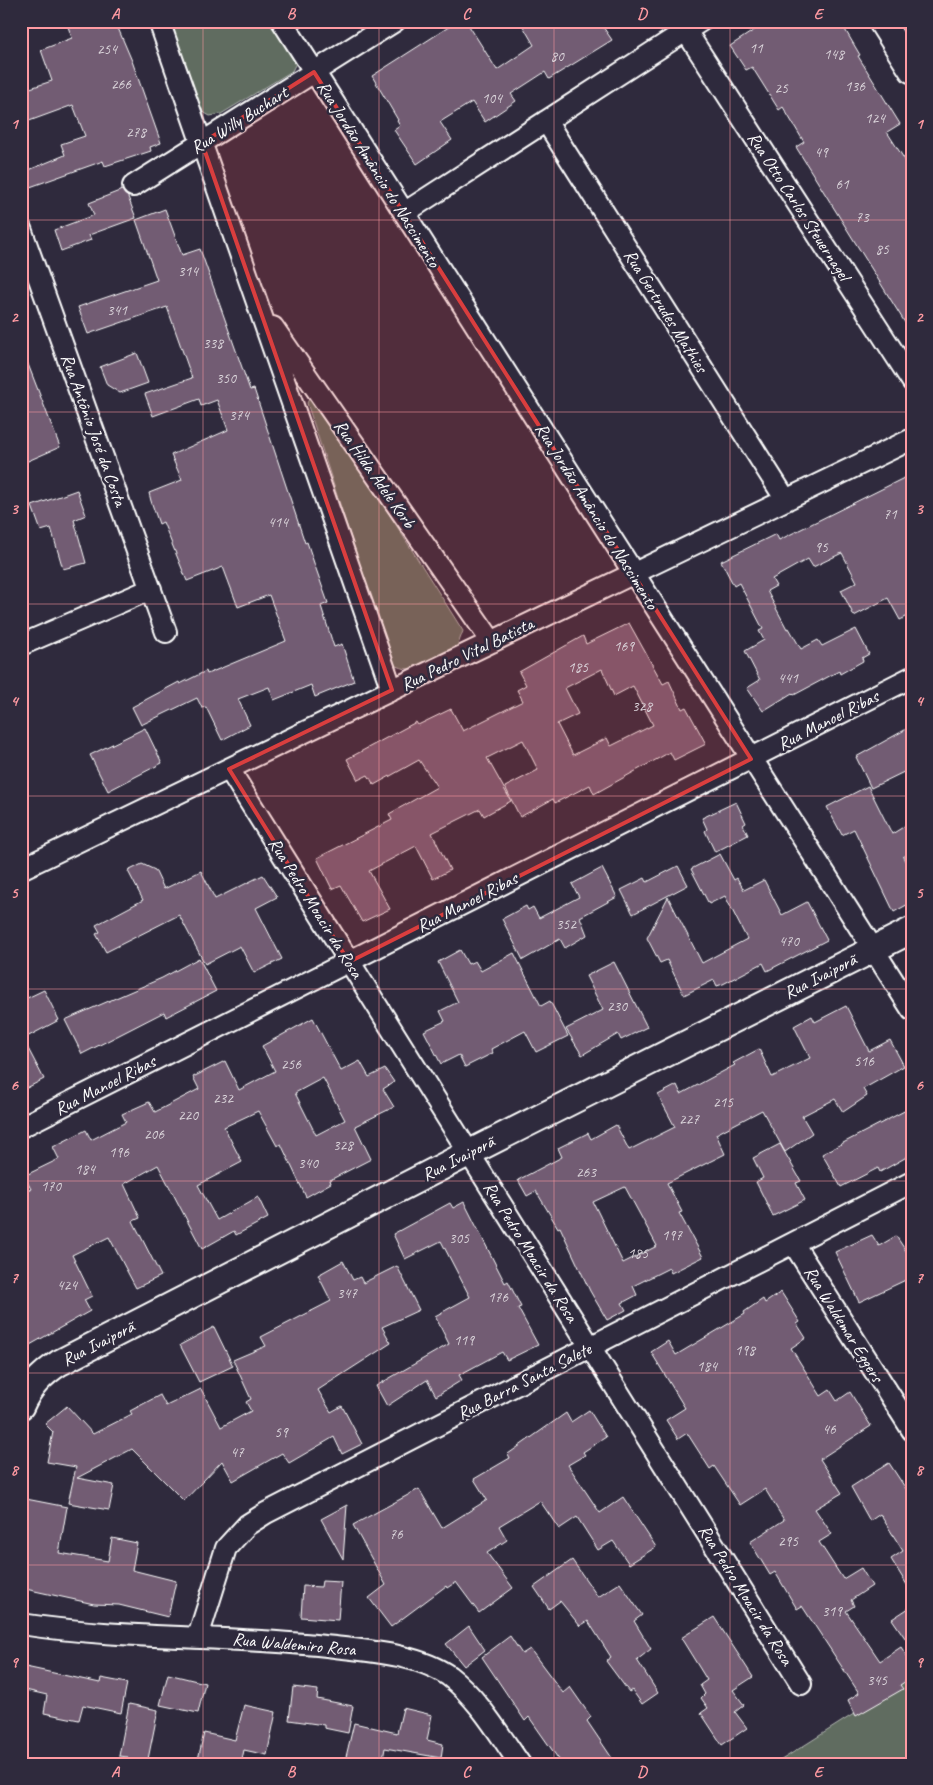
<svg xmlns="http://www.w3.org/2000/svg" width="933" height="1785" font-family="Caveat,sans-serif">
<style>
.green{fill:#616c60;stroke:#b0b6b0}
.building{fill:#725c73;stroke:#fff;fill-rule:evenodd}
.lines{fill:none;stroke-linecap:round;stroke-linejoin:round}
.minor-casing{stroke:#fff;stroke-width:24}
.tertiary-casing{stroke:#fff;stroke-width:29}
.minor{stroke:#2f2a3d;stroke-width:20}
.tertiary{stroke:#2f2a3d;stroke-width:25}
.marked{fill:#da3e3e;fill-opacity:0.2;stroke:#da3e3e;stroke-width:4;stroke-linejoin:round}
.grid{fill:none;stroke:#ff9aa2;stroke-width:1;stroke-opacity:0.55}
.labels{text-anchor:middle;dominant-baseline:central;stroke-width:5;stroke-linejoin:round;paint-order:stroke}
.number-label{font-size:15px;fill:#dcd6dc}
.street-label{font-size:18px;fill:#fff;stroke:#2f2a3d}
.neatline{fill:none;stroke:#ff9aa2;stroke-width:2}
.grid-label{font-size:16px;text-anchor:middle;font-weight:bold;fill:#ff9aa2}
</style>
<rect width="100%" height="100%" fill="#2f2a3d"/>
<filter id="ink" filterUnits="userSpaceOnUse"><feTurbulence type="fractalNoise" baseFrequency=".02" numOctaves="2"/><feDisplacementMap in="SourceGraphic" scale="10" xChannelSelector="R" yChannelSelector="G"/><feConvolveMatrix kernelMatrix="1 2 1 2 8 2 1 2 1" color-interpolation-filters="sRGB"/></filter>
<g filter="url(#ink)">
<path class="green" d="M169,21H274L297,61L292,71L221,114L210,116L201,111Z
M310,397L316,398L463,631L457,647C435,659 417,678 392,664L307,403Z
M912,1677V1764H775Z"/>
<path class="building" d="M66,21H115L132,61L161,143L150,147L151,151L105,166L103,161L30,187L24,172L65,155L61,144L85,136L73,105L21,124V91L52,81L41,50L72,38Z
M458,21H466L497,70L534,45L520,21H599L612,40L549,79L545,72L511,94L516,101L485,122L472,102L440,122L452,140L417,164L394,130L400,126L397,121L398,120L372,76Z
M768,21H840L860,55L858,56L900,124L887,132L912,171V334L796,147L804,142L783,107L779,110L752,67L746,70L730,46Z
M122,190L128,197L136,218L89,235L91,240L61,251L54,230L94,215L89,203Z
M165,209L182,255L200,249L250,390L254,389L305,543L307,542L315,566L328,603L321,606L334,647L342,644L354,681L315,697L311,685L274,700L269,687L238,699L250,725L222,740L206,707L202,708L197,698L141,725L132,707L179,682L180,684L206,671L207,674L286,641L269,595L238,607L223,567L187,581L163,522L159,524L151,501L149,493L182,480L171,455L228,430L217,400L201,406L199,399L153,416L145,394L192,378L167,307L88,334L78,307L157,280L136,220Z
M21,346L60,447L21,464Z
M137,353L148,383L120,393L107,385L100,367Z
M912,474V614L900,620L888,598L854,616L841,590L857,582L842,553L813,567L808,559L772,579L776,586L767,591L787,629L789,628L801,649L818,640L822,646L856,629L869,654L862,658L863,661L840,674L839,671L794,695L792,693L763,711L747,688L760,680L745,651L764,640L759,631L763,629L739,583L734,586L721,561L776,534L779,540Z
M77,490L86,515L74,520L86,563L63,569L51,528L41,531L32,506Z
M629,623L663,684L669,681L682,709L686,707L706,744L674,760L670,752L594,794L590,785L555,803L553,799L520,817L505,787L538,770L523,740L487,758L511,801L484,816L480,809L432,833L450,870L433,879L416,846L369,871L390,909L362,922L341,885L332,889L317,858L392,820L389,814L437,787L419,760L374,785L368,775L358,780L347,759L416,722L418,725L451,709L463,731L523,701L517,690L526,685L519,672L583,636L586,644ZM602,669L614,696L633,686L653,725L611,746L607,738L573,755L557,724L578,714L565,688Z
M912,726V768L871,788L856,757Z
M145,728L162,763L108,791L90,755Z
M868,786L892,834L905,826L912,840V852L903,857L912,874V902L894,912L854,829L842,835L827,807Z
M736,802L746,823L743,825L748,835L715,852L705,831L707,829L702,818Z
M720,854L734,880L737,878L744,890L764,880L782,915L807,902L827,940L767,971L763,963L723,984L717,986L714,980L684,995L667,960L660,963L647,938L668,897L702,963L747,939L725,896L709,904L691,869Z
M142,864L155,870L164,889L201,871L215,899L263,875L277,897L256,908L282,959L254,973L240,946L205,964L179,915L106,952L96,934L100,932L96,925L143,900L128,871Z
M678,866L688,885L633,914L621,890L645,878L647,882Z
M602,868L617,897L580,917L587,935L565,948L560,939L523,960L502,919L526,906L528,910L533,907L539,918L579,897L572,884Z
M460,950L468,964L475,961L481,971L514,953L541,1006L550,1001L568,1036L536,1052L525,1031L491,1049L493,1053L465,1067L459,1055L441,1064L424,1031L445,1021L440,1011L458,1002L438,962Z
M199,958L216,991L166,1017L164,1012L82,1054L65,1020L162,978Z
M614,962L647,1027L621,1040L618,1034L582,1055L566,1029L603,1010L586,976Z
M44,990L59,1020L23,1039L44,1079L21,1091V1001Z
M846,1006L869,1051L890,1040L904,1066L863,1089L867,1096L843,1112L835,1099L802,1116L812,1133L785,1152L762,1110L716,1134L725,1154L667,1183L682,1212L679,1213L703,1257L671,1273L669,1268L633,1286L637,1295L622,1303L626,1310L607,1320L590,1291L560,1227L558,1228L536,1191L527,1196L518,1180L562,1157L558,1148L588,1133L591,1139L616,1125L629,1150L675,1127L658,1095L677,1085L681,1094L735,1065L733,1063L759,1049L772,1077L810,1058L794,1026L812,1016L815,1022ZM625,1187L657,1246L623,1263L593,1202Z
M313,1018L341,1071L360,1061L369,1077L385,1069L394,1082L383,1089L394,1107L355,1126L371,1159L330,1180L331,1183L306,1197L281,1144L277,1146L258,1111L224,1127L242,1162L198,1185L217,1220L258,1197L268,1218L236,1235L234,1231L202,1249L158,1165L124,1184L140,1218L133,1221L161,1276L136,1288L109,1237L72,1255L92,1296L84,1300L90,1311L21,1350V1193L31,1189L24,1176L59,1159L53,1147L86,1130L91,1140L126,1122L122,1114L149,1102L155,1112L199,1089L193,1077L225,1061L239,1090L275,1071L262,1046ZM323,1078L345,1120L316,1135L295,1093Z
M912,1107V1154L880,1172L878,1168L841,1187L822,1154Z
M780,1144L801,1181L796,1183L805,1200L773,1216L756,1182L763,1178L753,1158Z
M464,1202L505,1283L508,1281L521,1307L518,1308L538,1345L507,1360L502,1352L459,1375L462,1380L436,1396L427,1380L387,1406L376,1386L449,1344L435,1316L470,1297L441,1241L405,1259L393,1234L450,1203L453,1208Z
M872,1235L879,1246L896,1236L912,1260V1277L859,1302L835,1252Z
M343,1261L353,1280L360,1277L363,1283L397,1266L419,1310L382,1327L391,1343L318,1390L331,1412L342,1406L362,1444L342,1454L334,1437L289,1463L282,1453L233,1481L222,1461L184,1501L132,1449L77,1478L114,1485L109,1510L68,1503L76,1467L47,1462L53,1432L45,1424L67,1406L93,1434L132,1414L130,1411L160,1395L166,1406L201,1389L221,1427L251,1411L246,1402L251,1399L233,1360L266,1346L261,1337L331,1301L318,1275Z
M781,1292L800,1322L797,1324L806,1338L791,1348L821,1396L830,1390L837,1401L850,1392L871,1426L820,1459L842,1493L815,1509L832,1534L819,1542L843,1579L861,1568L872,1586L851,1600L854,1606L846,1611L880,1661L901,1647L912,1664V1677L900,1685L903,1689L856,1716L848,1700L859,1693L802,1606L797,1609L775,1572L770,1575L750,1542L784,1520L765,1489L740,1505L714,1466L710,1469L687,1433L678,1439L666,1420L685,1408L651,1352L668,1341L676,1355L745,1314L744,1312L763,1299L765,1303Z
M214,1327L233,1366L199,1382L180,1345Z
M589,1410L606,1437L583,1452L585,1455L568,1465L600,1513L623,1497L656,1547L629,1564L613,1541L598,1550L577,1517L559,1529L540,1501L499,1526L507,1540L487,1553L513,1588L479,1613L456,1582L447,1588L446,1586L391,1627L369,1598L386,1585L353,1525L419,1489L442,1528L487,1500L474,1479L510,1458L508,1454L566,1413L571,1422Z
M889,1463L912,1498V1593L891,1559L903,1551L880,1514L870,1521L851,1487Z
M21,1498L67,1507L59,1553L108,1561L112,1538L137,1543L132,1570L176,1581L168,1617L119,1605L94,1604L21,1588V1540L26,1517L21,1516Z
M347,1505L343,1559L321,1519Z
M572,1560L598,1597L620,1583L642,1615L634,1621L651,1649L637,1660L658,1693L642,1704L632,1690L629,1692L606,1661L611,1657L588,1621L580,1626L560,1601L549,1609L534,1587Z
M322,1581L341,1582L338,1620L301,1617L303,1586L321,1587Z
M912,1606V1648L892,1619Z
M714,1617L753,1677L733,1690L744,1705L735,1712L747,1728L722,1745L701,1713L708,1708L701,1698L705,1694L700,1685L707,1680L681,1638Z
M469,1626L485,1650L464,1666L446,1644Z
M510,1636L522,1654L530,1649L563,1693L570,1687L591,1717L587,1721L616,1764H562L529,1717L525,1721L482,1657Z
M21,1666L100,1683L101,1678L127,1683L121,1713L83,1705L79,1720L44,1713L47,1695L21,1689Z
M168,1674L205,1683L198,1713L160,1705Z
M293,1687L318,1690L317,1699L353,1706L348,1733L324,1728V1725L289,1720Z
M129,1704L158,1710L147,1764H127L128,1757L119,1756Z
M244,1705L276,1712L267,1755L244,1750L241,1764H197L204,1733L235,1740Z
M403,1708L432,1715L427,1740L443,1744L441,1758L385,1748L382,1764H358L345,1761L354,1723L397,1733Z"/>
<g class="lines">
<defs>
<path id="minor" d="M159,21L392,690
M282,21L912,1010
M686,31L912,381
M546,121L786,500
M133,186L395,21
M404,213L701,21
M21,229L166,632
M273,327L492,642
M21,645L151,589
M229,769L801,1684
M21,869L912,439
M21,1127L912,677
M793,1243L912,1430
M21,1624C124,1640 231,1635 335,1647C370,1651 420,1655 449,1676C478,1698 499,1734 520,1764
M198,1637L226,1548L247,1525L266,1513L912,1182"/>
<path id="tertiary" d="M881,21L912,70
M21,1406C29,1387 42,1374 59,1363L469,1153L912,930"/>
</defs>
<use href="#minor" class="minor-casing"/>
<use href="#tertiary" class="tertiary-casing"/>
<use href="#minor" class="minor"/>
<use href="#tertiary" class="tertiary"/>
</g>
</g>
<path class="marked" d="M314,72L751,759L349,962L229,769L392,690L202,143Z"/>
<path class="grid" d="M203,21V1764M379,21V1764M554,21V1764M730,21V1764M21,220H912M21,412H912M21,604H912M21,796H912M21,989H912M21,1181H912M21,1373H912M21,1565H912"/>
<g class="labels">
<g class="number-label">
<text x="756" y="48">11</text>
<text x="107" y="49">254</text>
<text x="834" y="54">148</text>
<text x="557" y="56">80</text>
<text x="121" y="84">266</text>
<text x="855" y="86">136</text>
<text x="781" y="88">25</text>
<text x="492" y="98">104</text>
<text x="875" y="118">124</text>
<text x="136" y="132">278</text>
<text x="821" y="152">49</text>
<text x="842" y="184">61</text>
<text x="862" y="217">73</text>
<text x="882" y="249">85</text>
<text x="188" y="271">314</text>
<text x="117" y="310">341</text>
<text x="213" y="343">338</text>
<text x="226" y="378">350</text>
<text x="239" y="415">374</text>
<text x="890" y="514">71</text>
<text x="278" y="522">414</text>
<text x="821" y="547">95</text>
<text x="624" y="646">169</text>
<text x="578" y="667">185</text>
<text x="788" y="678">441</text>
<text x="642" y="706">328</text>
<text x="566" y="924">352</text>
<text x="789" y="941">470</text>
<text x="617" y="1006">230</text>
<text x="864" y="1061">516</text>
<text x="291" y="1064">256</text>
<text x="223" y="1098">232</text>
<text x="723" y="1102">215</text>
<text x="188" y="1115">220</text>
<text x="689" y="1119">227</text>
<text x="154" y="1134">206</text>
<text x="343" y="1145">328</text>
<text x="119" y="1152">196</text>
<text x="308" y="1163">340</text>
<text x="85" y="1169">184</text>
<text x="586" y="1172">263</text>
<text x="51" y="1186">170</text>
<text x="672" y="1235">197</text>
<text x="459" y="1238">305</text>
<text x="638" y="1253">185</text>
<text x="67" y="1285">424</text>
<text x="347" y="1293">347</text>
<text x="498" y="1297">176</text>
<text x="464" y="1340">119</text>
<text x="745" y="1350">198</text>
<text x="707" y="1366">184</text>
<text x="829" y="1429">46</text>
<text x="281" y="1432">59</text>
<text x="237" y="1452">47</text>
<text x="396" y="1534">76</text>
<text x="788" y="1541">295</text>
<text x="832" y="1611">319</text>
<text x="877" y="1680">345</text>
</g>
<g class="street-label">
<text transform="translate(239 120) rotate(-32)">Rua Willy Buchart</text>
<text transform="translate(379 174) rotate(58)">Rua Jordão Amâncio do Nascimento</text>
<text transform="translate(799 206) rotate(57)">Rua Otto Carlos Steuernagel</text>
<text transform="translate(666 311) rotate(58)">Rua Gertrudes Mathies</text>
<text transform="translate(94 430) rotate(70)">Rua Antônio José da Costa</text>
<text transform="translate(375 474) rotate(55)">Rua Hilda Adele Korb</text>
<text transform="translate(597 516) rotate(58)">Rua Jordão Amâncio do Nascimento</text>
<text transform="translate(467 654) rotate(-26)">Rua Pedro Vital Batista</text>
<text transform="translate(828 720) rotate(-27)">Rua Manoel Ribas</text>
<text transform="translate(467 902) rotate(-27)">Rua Manoel Ribas</text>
<text transform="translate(316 908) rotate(58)">Rua Pedro Moacir da Rosa</text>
<text transform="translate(820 976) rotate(-27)">Rua Ivaiporã</text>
<text transform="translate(105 1085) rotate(-27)">Rua Manoel Ribas</text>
<text transform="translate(458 1158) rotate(-27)">Rua Ivaiporã</text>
<text transform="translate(531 1252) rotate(58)">Rua Pedro Moacir da Rosa</text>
<text transform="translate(844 1324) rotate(58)">Rua Waldemar Eggers</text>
<text transform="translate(98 1343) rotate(-27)">Rua Ivaiporã</text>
<text transform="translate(524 1381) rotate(-27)">Rua Barra Santa Salete</text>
<text transform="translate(746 1595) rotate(58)">Rua Pedro Moacir da Rosa</text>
<text transform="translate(294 1644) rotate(5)">Rua Waldemiro Rosa</text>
</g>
</g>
<rect width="933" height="1785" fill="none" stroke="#2f2a3d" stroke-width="55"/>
<rect x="28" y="28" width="878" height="1730" class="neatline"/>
<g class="grid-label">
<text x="115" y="19">A</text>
<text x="291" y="19">B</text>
<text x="466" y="19">C</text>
<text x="642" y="19">D</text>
<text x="818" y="19">E</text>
<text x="14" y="129">1</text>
<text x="919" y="129">1</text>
<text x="14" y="322">2</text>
<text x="919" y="322">2</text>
<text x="14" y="514">3</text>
<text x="919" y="514">3</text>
<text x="14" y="706">4</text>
<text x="919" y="706">4</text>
<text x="14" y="898">5</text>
<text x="919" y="898">5</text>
<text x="14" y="1090">6</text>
<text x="919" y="1090">6</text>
<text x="14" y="1283">7</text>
<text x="919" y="1283">7</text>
<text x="14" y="1475">8</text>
<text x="919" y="1475">8</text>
<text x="14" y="1667">9</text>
<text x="919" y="1667">9</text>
<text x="115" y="1777">A</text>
<text x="291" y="1777">B</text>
<text x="466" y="1777">C</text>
<text x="642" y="1777">D</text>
<text x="818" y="1777">E</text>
</g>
</svg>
